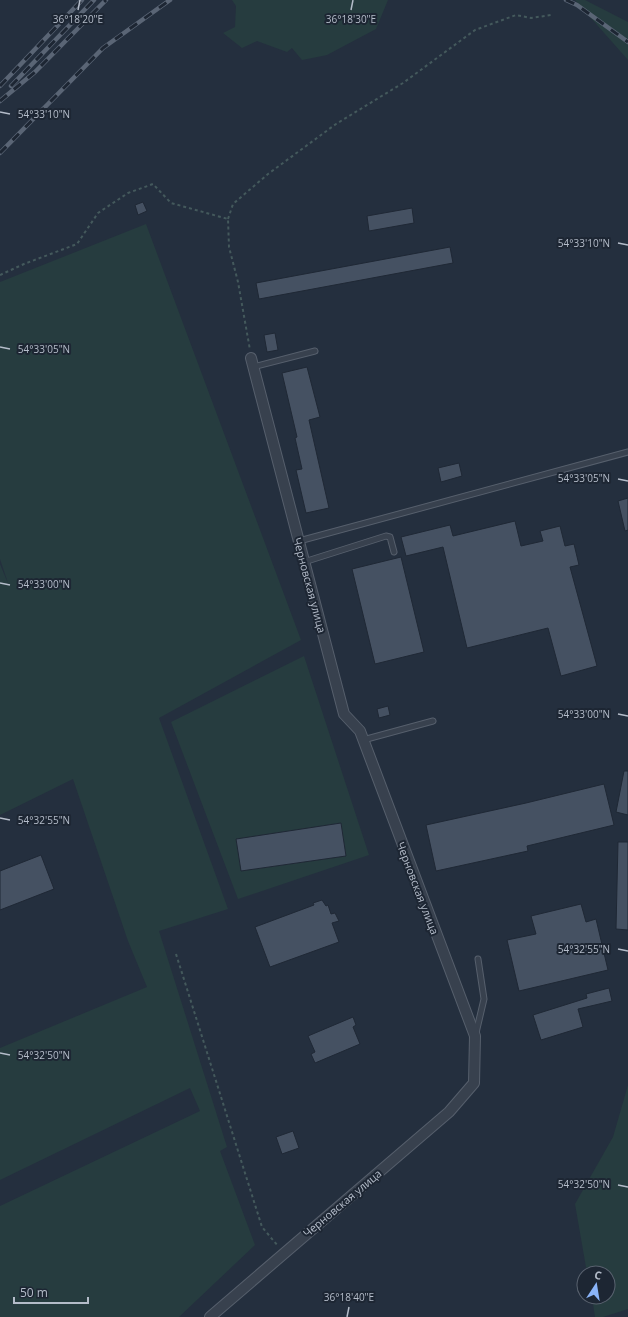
<svg xmlns="http://www.w3.org/2000/svg" width="628" height="1317" font-family="'Open Sans',sans-serif">
<style>
.green{fill:#263c3f}
.building{fill:#455162;stroke:#1f2835}
.lines{fill:none;stroke-linecap:round;stroke-linejoin:round}
.service-casing{stroke:#565f6c;stroke-width:7}
.minor-casing{stroke:#565f6c;stroke-width:12}
.path{stroke:#44595c;stroke-width:2;stroke-dasharray:3 3;stroke-linecap:butt}
.service{stroke:#38414e;stroke-width:5}
.minor{stroke:#38414e;stroke-width:10}
.rail-casing{stroke:#5a6575;stroke-width:4.5}
.rail{stroke:#1d2633;stroke-width:3;stroke-dasharray:9;stroke-linecap:butt}
.ticks{fill:none;stroke:#b4bcc9;stroke-width:1.5}
.labels{text-anchor:middle;dominant-baseline:central;stroke-width:4;stroke-linejoin:round;paint-order:stroke}
.street-label{font-size:11px;fill:#b4bcc9;stroke:#1d2633}
.ticks-label{font-size:10px;text-anchor:middle;fill:#b4bcc9;stroke:#1d2633;stroke-width:4;stroke-linejoin:round;paint-order:stroke}
</style>
<rect width="100%" height="100%" fill="#242f3e"/>
<path class="green" d="M232,0H388L376,29L327,55L302,60L292,48L287,52L257,41L242,48L223,33L235,27L236,6Z
M575,0H585L628,22V60Z
M146,224L301,640L159,718L228,909L159,931L227,1147L220,1151L255,1245L179,1317H0V1206L200,1111L190,1088L0,1180V1048L147,987L128,941L73,779L0,815V564L9,586L0,559V282Z
M304,656L369,855L238,899L171,722Z
M628,1085V1309L603,1317H595L592,1297H608V1273H587L575,1204L613,1137Z"/>
<path class="building" d="M143,202L147,211L138,215L135,205Z
M412,208L414,223L369,231L367,216Z
M450,247L453,263L259,299L256,283Z
M275,333L278,350L267,352L264,335Z
M307,367L320,417L309,420L329,508L306,513L296,470L302,469L295,438L297,437L282,373Z
M459,463L462,476L441,482L438,468Z
M628,498V530L625,531L618,501Z
M515,521L521,546L543,541L540,531L560,526L565,546L574,544L579,565L570,567L597,666L561,676L548,628L467,648L443,547L406,556L401,537L450,525L453,536Z
M401,557L424,652L375,664L352,569Z
M388,706L390,715L379,718L377,709Z
M624,771H628V815L616,812Z
M604,784L614,825L527,846L528,851L436,871L426,825L526,803Z
M341,823L346,856L241,871L236,839Z
M618,842H628V930L616,929Z
M41,855L54,889L0,910V871Z
M322,900L326,906L328,905L331,914L335,913L339,921L332,923L339,942L270,967L255,927L314,905L313,903Z
M581,904L586,922L596,919L608,970L519,991L507,940L536,934L531,916Z
M609,988L612,1001L578,1009L583,1027L541,1040L533,1015L587,998L586,994Z
M353,1017L356,1025L353,1027L360,1044L315,1063L311,1054L315,1052L308,1036Z
M293,1131L299,1148L282,1154L276,1137Z"/>
<g class="lines">
<defs>
<path id="service" d="M253,367L315,351
M299,541L628,452
M304,562L386,536L390,537L394,552
M363,740L433,721
M476,1033L484,999L478,959"/>
<path id="minor" d="M210,1317L449,1112L474,1083L475,1036L360,731L344,714L251,358"/>
</defs>
<use href="#service" class="service-casing"/>
<use href="#minor" class="minor-casing"/>
<path class="path" d="M228,219L233,204L268,174L336,124L403,83L475,30L516,15L531,18L551,15
M0,275L24,264L77,244L98,213L128,193L153,184L171,203L228,219L229,247L238,282L250,350
M176,954L262,1227L278,1246"/>
<use href="#service" class="service"/>
<use href="#minor" class="minor"/>
<defs>
<path id="rail" d="M566,0L577,5L628,42
M0,86L82,0
M11,86L94,0
M0,101L35,72L106,0
M0,153L103,48L170,0"/>
</defs>
<use href="#rail" class="rail-casing"/>
<use href="#rail" class="rail"/>
</g>
<path class="ticks" d="M78,10L80,0M351,10L353,0M0,112L10,114M618,243L628,245M0,347L10,349M618,479L628,481M0,583L10,585M618,714L628,716M0,818L10,820M618,949L628,951M0,1053L10,1055M618,1185L628,1187M347,1317L349,1307"/>
<g class="labels">
<g class="street-label">
<text transform="translate(310 585) rotate(75)">Черновская улица</text>
<text transform="translate(418 888) rotate(69)">Черновская улица</text>
<text transform="translate(342 1203) rotate(-40)">Черновская улица</text>
</g>
</g>
<g class="ticks-label">
<text x="78" y="23">36°18'20"E</text>
<text x="351" y="23">36°18'30"E</text>
<text x="44" y="118">54°33'10"N</text>
<text x="584" y="247">54°33'10"N</text>
<text x="44" y="353">54°33'05"N</text>
<text x="584" y="482">54°33'05"N</text>
<text x="44" y="588">54°33'00"N</text>
<text x="584" y="718">54°33'00"N</text>
<text x="44" y="824">54°32'55"N</text>
<text x="584" y="953">54°32'55"N</text>
<text x="44" y="1059">54°32'50"N</text>
<text x="584" y="1188">54°32'50"N</text>
<text x="349" y="1301">36°18'40"E</text>
</g>
<g transform="translate(596 1285) rotate(12)"><circle r="19" fill="#1d2633" stroke="#59626f"/>
<path d="M0-3L7 15L0 10L-7 15Z" fill="#8ab4f8"/>
<text y="-6" font-size="11" font-weight="bold" text-anchor="middle" fill="#b4bcc9">С</text>
</g>
<path d="M14 1297v6h74v-6" fill="none" stroke="#b4bcc9" stroke-width="2"/>
<text x="20" y="1297" font-size="12" fill="#b4bcc9" stroke="#1d2633" stroke-width="3" paint-order="stroke">50 m</text>
</svg>
